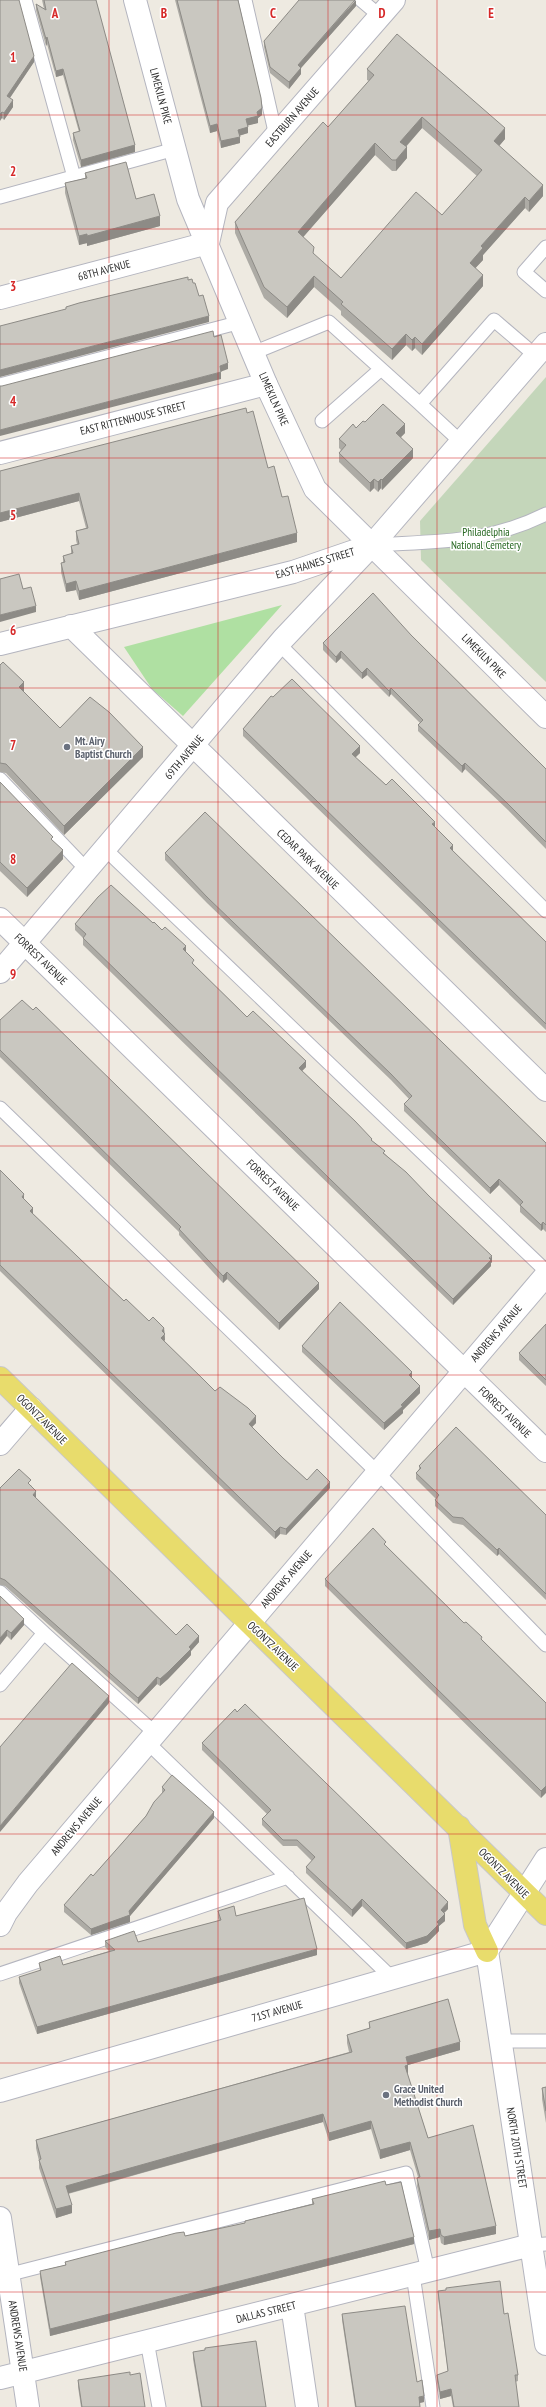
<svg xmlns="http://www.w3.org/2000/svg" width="546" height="2407" font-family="'PT Sans Narrow',sans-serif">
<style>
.green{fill:#afe0a2}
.cemetery{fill:#c4d6ba}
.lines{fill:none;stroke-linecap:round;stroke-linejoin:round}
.service-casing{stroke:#b4b5bf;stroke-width:15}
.minor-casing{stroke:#b4b5bf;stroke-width:24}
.tertiary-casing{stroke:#b4b5bf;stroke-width:24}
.primary-casing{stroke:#c8c8c8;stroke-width:24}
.service{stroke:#fff;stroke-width:13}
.minor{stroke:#fff;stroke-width:22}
.tertiary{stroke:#fff;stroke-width:22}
.primary{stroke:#e8dc6c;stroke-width:22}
.wall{fill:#adaba5;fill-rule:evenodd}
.shaded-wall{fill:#8d8b86}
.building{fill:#c9c7c0;stroke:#8d8b86;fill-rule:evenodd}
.grid{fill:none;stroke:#d62828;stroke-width:1;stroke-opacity:0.55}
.worship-dot{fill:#6b7280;stroke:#fff;stroke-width:1.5}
.labels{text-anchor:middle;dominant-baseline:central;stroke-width:3;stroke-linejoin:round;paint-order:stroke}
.street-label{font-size:11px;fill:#2d2d2d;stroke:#fff}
.park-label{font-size:11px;fill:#266721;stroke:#fff}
.worship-label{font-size:11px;font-weight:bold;fill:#5b616d;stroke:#fff;text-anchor:start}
.grid-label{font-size:13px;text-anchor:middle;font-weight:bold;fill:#d62828;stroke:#fff;stroke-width:3;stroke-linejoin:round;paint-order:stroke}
</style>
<rect width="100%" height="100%" fill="#eeeae1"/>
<path class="green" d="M282,605L183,716L152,689L124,647Z"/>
<path class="cemetery" d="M546,377V682L421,560L420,521Z"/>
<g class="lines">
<defs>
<path id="service" d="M25,0L74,177
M245,0L276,136
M361,0L380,16
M0,197L175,149
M546,247L524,272L546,291
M253,353L329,322L420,404
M0,385L241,322
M322,421L381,369
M461,442L420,404L494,320L536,356
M372,545C437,541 486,544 546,514
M279,644L546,911
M0,779L87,870
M105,849L546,1271
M0,1108L378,1473L546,1645
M0,1592L44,1633
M0,1685L44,1633L155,1733
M147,1742L392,1978
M0,1974L288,1877
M501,2041H546
M531,2245L546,2244
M413,2275L433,2407
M3,2276L406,2173L428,2271
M147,2341L159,2407"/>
<path id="minor" d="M0,298L208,243L217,203L394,0
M0,453L266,384
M71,626L546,1090
M0,644L293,572L369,546
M0,919L546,1451
M0,972L283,639L372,545L546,344
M0,1444L31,1408
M0,1925L6,1913L28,1883L546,1275
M487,1951L546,2344
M0,2091L487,1951L546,1859
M0,2218L28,2407
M292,2305L307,2407
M0,2378L531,2245"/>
<path id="tertiary" d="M135,0L188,199L266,384L315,489L546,717"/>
<path id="primary" d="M0,1378L546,1914
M459,1827L475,1925L487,1951"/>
</defs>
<use href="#service" class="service-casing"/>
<use href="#minor" class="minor-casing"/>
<use href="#tertiary" class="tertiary-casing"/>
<use href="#primary" class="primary-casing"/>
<use href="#service" class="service"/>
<use href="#minor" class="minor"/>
<use href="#tertiary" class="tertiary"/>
<use href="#primary" class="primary"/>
</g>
<path class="wall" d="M0,0L34,62L10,98L13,107L4,120L2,118Z
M42,0H96L135,152L81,167L73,140V133L79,132L63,75L56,77L47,44L46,46L36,10V4L44,9Z
M175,0H238L262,115L258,118V123L248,125V133L239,136L240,143L221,148L217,131L210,133Z
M356,6L301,68V74L289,89L270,73L264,47V41Z
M367,69L505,139L499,146L543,196L529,212L525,208L483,255V260L475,268L483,286L422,355L415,348L412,351L406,345L392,360L341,315V311L314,287L287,318L264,298L235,233V222L328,127L369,81L367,80ZM422,128L477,176L442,215L341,278L314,255L303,237L375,155L392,171H396L407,158L406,147Z
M85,173L136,199L160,226L87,246V243L79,245L65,193V183L85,178Z
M247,413L268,468L282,497L297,542L79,600L76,590L66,592L61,572V563H63V556L71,554V546L77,544L76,540V531L86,528L79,501L0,522V471Z
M365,422L405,433L401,437L413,458L382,490L381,488L378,492L374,488L370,492L339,462V453L341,450L339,448V439Z
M411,635L546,769V849L508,810L465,769L462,773L418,731V725L420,723L391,694L389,697L367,675L362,679L341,658L336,663L323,650V643Z
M0,665L24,692L60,728L143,757L64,835L6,773L0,772Z
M273,697L360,753L355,757L386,785L435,827L453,851L546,942V1030L243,736V729Z
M0,782L53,841L63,859L27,897L0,871Z
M165,853L546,1143V1232L543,1229L541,1231L520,1212V1206L499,1185L490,1194L404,1111V1104L409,1099L391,1080L207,903L165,860Z
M153,923L162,930L186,952L194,965L247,1017L306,1067L302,1071L385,1154L429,1196L492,1262L491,1263V1266L453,1305L83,945V938L75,930V924Z
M0,1020L319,1289L279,1330L227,1279L223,1283L179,1235V1232L0,1057Z
M0,1170L24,1200L33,1214L124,1301L149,1321L164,1328L165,1340L164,1341L215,1391L256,1423L252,1427L283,1458L307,1480L330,1488L286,1535L280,1534L275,1539L0,1271Z
M546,1324V1386L519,1360V1353Z
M302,1346L412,1378L420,1393L403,1410V1413L384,1430L302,1352Z
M419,1466L546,1515V1600L499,1554L497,1556L463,1525L453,1523L435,1506V1500L436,1499L416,1479V1473L419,1469Z
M31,1485L36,1498L176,1635L199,1642L191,1651V1655L168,1679L160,1686L157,1684L138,1704L5,1586L0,1585V1488Z
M386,1546L464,1623L482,1640L546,1703L541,1798L325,1586V1579Z
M0,1596L24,1625L11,1640L7,1636Z
M237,1712L448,1909L444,1913L445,1921L439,1926V1931L427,1943L406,1949L362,1906L352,1917L306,1873V1867L312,1861L297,1846H283L262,1825V1819L267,1814L202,1750V1743Z
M162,1787L214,1818L130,1916V1922L91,1935L64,1912V1905L93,1876L146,1816L162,1794Z
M218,1911L236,1916L317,1955L37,2034L19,1983V1977L40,1971L39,1963L63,1965L109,1951L105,1947V1941L138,1942L219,1921L218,1918Z
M369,2022L460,2050L408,2065V2073H407L428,2138L496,2234L444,2245L441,2243L440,2237L429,2240L417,2186L418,2177L410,2150L380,2159L371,2129L329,2141L323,2122L68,2194L72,2213L56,2218L39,2168V2161L36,2148V2140L349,2052L347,2043V2035L369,2029Z
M546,2087V2123L542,2099V2088Z
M386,2185L414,2244L50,2336L40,2277V2271L65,2265V2262L245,2223V2221L312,2204V2199Z
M438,2291L504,2314L518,2375V2381L515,2382L519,2407H453L451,2396L440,2399L437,2381V2375L448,2372L438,2298Z
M342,2314L417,2382L424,2402L420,2403V2407H355L342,2320Z
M193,2352L266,2407H201L193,2359Z
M130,2375L145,2407H81L78,2387V2380Z"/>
<path class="shaded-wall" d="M356,0V6L301,68V74L289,89V82L298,65Z
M47,37V44L46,46V39Z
M34,56V62L7,102V96Z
M63,69V75L56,77V71Z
M13,100V107L4,120V113Z
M262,108V115L258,118V123L246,126V119Z
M2,112V118L0,121V114Z
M422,117V128L400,153V142Z
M217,124V131L210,133V126Z
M248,127V133L238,136V130Z
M505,128V139L494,152V141Z
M240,137V143L221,148V141Z
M375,143V155L298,243V232Z
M135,145V152L81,167V160Z
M407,147V158L396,171V160Z
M543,185V196L529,212V201Z
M525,197V208L483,255V260L470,274V263L481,246Z
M160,216V226L87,246V236Z
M87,234V243L79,245V236Z
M483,275V286L422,355V344Z
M314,276V287L287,318V307Z
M209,316V322L0,377V370Z
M406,334V345L392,360V349Z
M415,337V348L412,351V340Z
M228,363V369L220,372V366Z
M221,372V379L0,436V430Z
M405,424V433L396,442V433Z
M413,449V458L382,490V480Z
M374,479V488L370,492V483Z
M381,479V488L378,492V482Z
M79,493V501L0,522V513Z
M297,533V542L79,600V591Z
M76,581V590L66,592V584Z
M36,606V612L0,622V615Z
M341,651V658L336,663V657Z
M367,668V675L362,679V673Z
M24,682V691L19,696V687Z
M391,688V694L389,697V691Z
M360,746V753L352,761V754Z
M143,747V757L64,835V826Z
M465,763V769L462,773V766Z
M435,822V828L432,824Z
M453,845V851L450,848Z
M63,850V859L27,897V888Z
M186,946V952L183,949Z
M306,1061V1067L299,1074V1068Z
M499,1179V1185L490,1194V1188Z
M24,1194V1201L22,1197Z
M33,1208V1215L30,1211Z
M543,1222V1229L541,1231V1225Z
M492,1256V1262L491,1263V1266L453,1305V1299Z
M227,1272V1279L223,1283V1276Z
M319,1283V1289L279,1330V1323Z
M164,1328L165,1340L161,1344L162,1331Z
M412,1372V1378L409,1375Z
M420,1386V1393L403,1410V1413L384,1430V1423Z
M256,1416V1423L249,1430V1424Z
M330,1482V1488L286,1535V1529Z
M36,1491V1498L33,1502V1495Z
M280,1527V1534L275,1539V1532Z
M499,1548V1554L497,1556V1550Z
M24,1619V1625L11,1640V1633Z
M7,1630V1636L0,1645V1638Z
M199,1636V1642L191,1651V1655L168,1679L160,1686V1679Z
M157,1677V1684L138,1704V1698Z
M109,1696V1703L0,1832V1826Z
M546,1786V1793L541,1798V1791Z
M214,1812V1818L130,1916V1922L91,1935V1929L129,1911Z
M362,1899V1906L352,1917V1910Z
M448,1902V1909L441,1916V1910Z
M445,1914V1921L439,1926V1931L427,1943L406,1949V1943L437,1922Z
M317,1949V1955L37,2034V2027Z
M460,2042V2050L408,2065V2073L405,2074V2066L406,2057Z
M323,2114V2122L66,2194V2186Z
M371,2121V2129L329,2141V2133Z
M410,2142V2150L380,2159V2150Z
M72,2205V2213L56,2218V2209Z
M496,2226V2234L444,2245V2237Z
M440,2229V2237L429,2240V2231Z
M414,2237V2244L50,2336V2329Z
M451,2389V2396L440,2399V2392Z
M424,2396V2402L419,2403V2397Z"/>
<path class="building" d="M0,0H19L34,56L7,96L13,100L4,113L2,112L0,114Z
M44,0H96L135,145L81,160L73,133L80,131L63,69L56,71L47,37L46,39L36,4L46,10Z
M177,0H238L261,98L262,108L257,112L258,116L246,119L248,127L238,130L240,137L221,141L217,124L210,126Z
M299,0H355L298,65L301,68L289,82L270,67L264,41Z
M397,34L505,128L494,141L543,185L529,201L525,197L481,246L483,248L470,263L483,275L422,344L415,337L412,340L406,334L392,349L341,304L343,302L314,276L287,307L264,287L235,222L323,122L328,127L374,75L367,69ZM422,117L482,170L442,215L416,192L341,278L313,253L314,247L298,232L375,143L392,160H396L407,147L400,142Z
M126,162L136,199L154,194L160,216L87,236V234L79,236L65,183L87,178L85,173Z
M188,277V280L192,279L193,283H195L199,296L203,295L209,316L0,370V326L66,309V307L79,303Z
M213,331L214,337L221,335L228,363L220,366L221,372L0,430V386H2Z
M383,404L405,424L396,433L413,449L382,480L381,479L378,482L374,479L370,483L339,453L346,445L339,439L353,424L356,428L363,421L365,422Z
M246,408L247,413L253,411L268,468L274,466L282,497L288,496L297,533L79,591L76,581L66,584L61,563L65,562L63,556L73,553L71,546L79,544L76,531L88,528L79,493L0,513V471Z
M19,574L23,589L31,587L36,606L0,615V579Z
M373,593L411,635L546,769V842L508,804L465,763L462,766L418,725L423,720L391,688L389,691L367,668L362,673L341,651L336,657L323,643Z
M3,662L24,682L19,687L60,728L90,697L109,712L143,747L64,826L6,764L0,763V665Z
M292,679L360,746L352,754L386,785L392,779L435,822L432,824L453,845L450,848L546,942V1024L243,729L271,696L273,697Z
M0,782L53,837L51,839L63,850L27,888L0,862Z
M205,812L546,1143V1225L543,1222L541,1225L520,1205L523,1202L499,1179L490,1188L404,1104L412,1096L391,1074L207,897L165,853Z
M111,885L153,923L154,922L162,930L165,927L186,946L183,949L194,960L192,963L247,1017L253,1011L306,1061L299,1068L355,1121L372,1139L371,1140L385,1151L383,1153L406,1172L429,1196L492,1256L489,1258L491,1260L453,1299L83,938L86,934L75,924L98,897Z
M22,1000L33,1010L36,1007L319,1283L279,1323L227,1272L223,1276L179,1229L181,1227L0,1050V1020Z
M0,1170L24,1194L22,1197L33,1208L30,1211L124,1301L126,1299L149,1321L153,1317L164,1328L162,1331L165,1334L161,1338L203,1379L215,1391L220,1387L248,1408L256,1416L249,1424L283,1458L307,1480L317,1469L330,1482L286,1529L280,1527L275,1532L0,1265Z
M340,1302L412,1372L409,1375L420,1386L401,1405L403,1406L384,1423L302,1346Z
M546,1324V1380L519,1353Z
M456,1427L546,1515V1594L499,1548L497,1550L463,1518L453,1517L435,1500L439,1495L416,1473L421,1468L419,1466Z
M19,1469L31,1480L28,1483L36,1491L33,1495L176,1635L187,1624L199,1636L189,1647L191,1649L168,1672L160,1679L157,1677L138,1698L5,1580L0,1578V1488Z
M373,1528L386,1542L384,1544L464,1623L466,1622L482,1637L481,1639L546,1703V1786L541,1791L325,1579Z
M0,1596L24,1619L11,1633L7,1630L0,1638Z
M72,1663L109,1696L0,1826V1747Z
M245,1704L448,1902L441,1910L445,1914L437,1922L439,1924L427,1936L406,1943L362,1899L352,1910L306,1867L315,1857L297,1840H283L262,1819L271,1810L202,1743L235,1709L237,1712Z
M172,1775L214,1812L129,1911L130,1915L91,1929L64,1905L91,1874L93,1876L146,1816L154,1802L165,1790L162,1787Z
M304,1898L317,1949L37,2027L19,1977L41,1970L39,1963L60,1956L63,1965L115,1950L105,1941L134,1931L138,1942L221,1920L218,1911L234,1906L236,1916Z
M448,1999L460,2042L406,2057L408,2065L405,2066L428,2138L473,2125L496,2226L444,2237L441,2235L440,2229L429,2231L417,2178L420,2177L410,2142L380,2150L371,2121L329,2133L323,2114L66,2186L72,2205L56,2209L39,2160L41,2159L36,2140L352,2052L347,2035L370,2028L369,2022Z
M546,2087V2111L542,2088Z
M385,2181L386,2185L401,2182L414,2237L50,2329L40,2271L66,2265L65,2262L176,2233L184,2232L185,2236L245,2223V2221L314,2204L312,2199Z
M500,2281L504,2314L508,2313L516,2362L518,2375H515L519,2407H454L451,2389L440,2392L437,2375L448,2371L438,2291L446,2290V2288Z
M405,2306L417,2382L422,2380L424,2396L419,2397L420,2407H356L342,2314Z
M256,2341L266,2407H202L193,2352L205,2350V2348Z
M130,2372V2375L140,2373L145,2407H82L78,2380Z"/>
<path class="grid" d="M109,0V2407M218,0V2407M328,0V2407M437,0V2407M0,115H546M0,229H546M0,344H546M0,458H546M0,573H546M0,688H546M0,802H546M0,917H546M0,1032H546M0,1146H546M0,1261H546M0,1375H546M0,1490H546M0,1605H546M0,1719H546M0,1834H546M0,1949H546M0,2063H546M0,2178H546M0,2292H546"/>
<g class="worship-dot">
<circle cx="67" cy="747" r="4"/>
<circle cx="386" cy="2095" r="4"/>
</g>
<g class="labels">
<g class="street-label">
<text transform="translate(161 96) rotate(75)">LIMEKILN PIKE</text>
<text transform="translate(292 117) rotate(-49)">EASTBURN AVENUE</text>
<text transform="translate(104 270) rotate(-15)">68TH AVENUE</text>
<text transform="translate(274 399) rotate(66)">LIMEKILN PIKE</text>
<text transform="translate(133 418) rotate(-14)">EAST RITTENHOUSE STREET</text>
<text transform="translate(315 563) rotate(-17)">EAST HAINES STREET</text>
<text transform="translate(484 656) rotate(45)">LIMEKILN PIKE</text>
<text transform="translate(184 757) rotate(-50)">69TH AVENUE</text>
<text transform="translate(308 859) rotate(44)">CEDAR PARK AVENUE</text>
<text transform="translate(41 959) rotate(44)">FORREST AVENUE</text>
<text transform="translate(273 1185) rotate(44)">FORREST AVENUE</text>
<text transform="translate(496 1333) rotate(-49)">ANDREWS AVENUE</text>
<text transform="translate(505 1412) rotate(44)">FORREST AVENUE</text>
<text transform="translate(42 1419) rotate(45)">OGONTZ AVENUE</text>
<text transform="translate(286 1579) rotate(-49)">ANDREWS AVENUE</text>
<text transform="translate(273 1646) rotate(44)">OGONTZ AVENUE</text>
<text transform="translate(76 1826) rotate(-50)">ANDREWS AVENUE</text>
<text transform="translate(504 1873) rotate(45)">OGONTZ AVENUE</text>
<text transform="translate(277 2011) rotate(-16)">71ST AVENUE</text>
<text transform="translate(517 2148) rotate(81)">NORTH 20TH STREET</text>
<text transform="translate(266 2312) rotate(-14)">DALLAS STREET</text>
<text transform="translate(18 2336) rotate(81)">ANDREWS AVENUE</text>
</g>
<g class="park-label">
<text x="486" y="532">Philadelphia<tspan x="486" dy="13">National Cemetery</tspan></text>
</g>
<g class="worship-label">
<text x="75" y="741">Mt. Airy<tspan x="75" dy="13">Baptist Church</tspan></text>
<text x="394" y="2089">Grace United<tspan x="394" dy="13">Methodist Church</tspan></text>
</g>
</g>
<g class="grid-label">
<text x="55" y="18">A</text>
<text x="164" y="18">B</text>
<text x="273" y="18">C</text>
<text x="382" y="18">D</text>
<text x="491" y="18">E</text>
<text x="13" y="62">1</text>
<text x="13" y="176">2</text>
<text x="13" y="291">3</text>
<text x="13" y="406">4</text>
<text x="13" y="520">5</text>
<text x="13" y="635">6</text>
<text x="13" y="750">7</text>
<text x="13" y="864">8</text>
<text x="13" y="979">9</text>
</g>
</svg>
